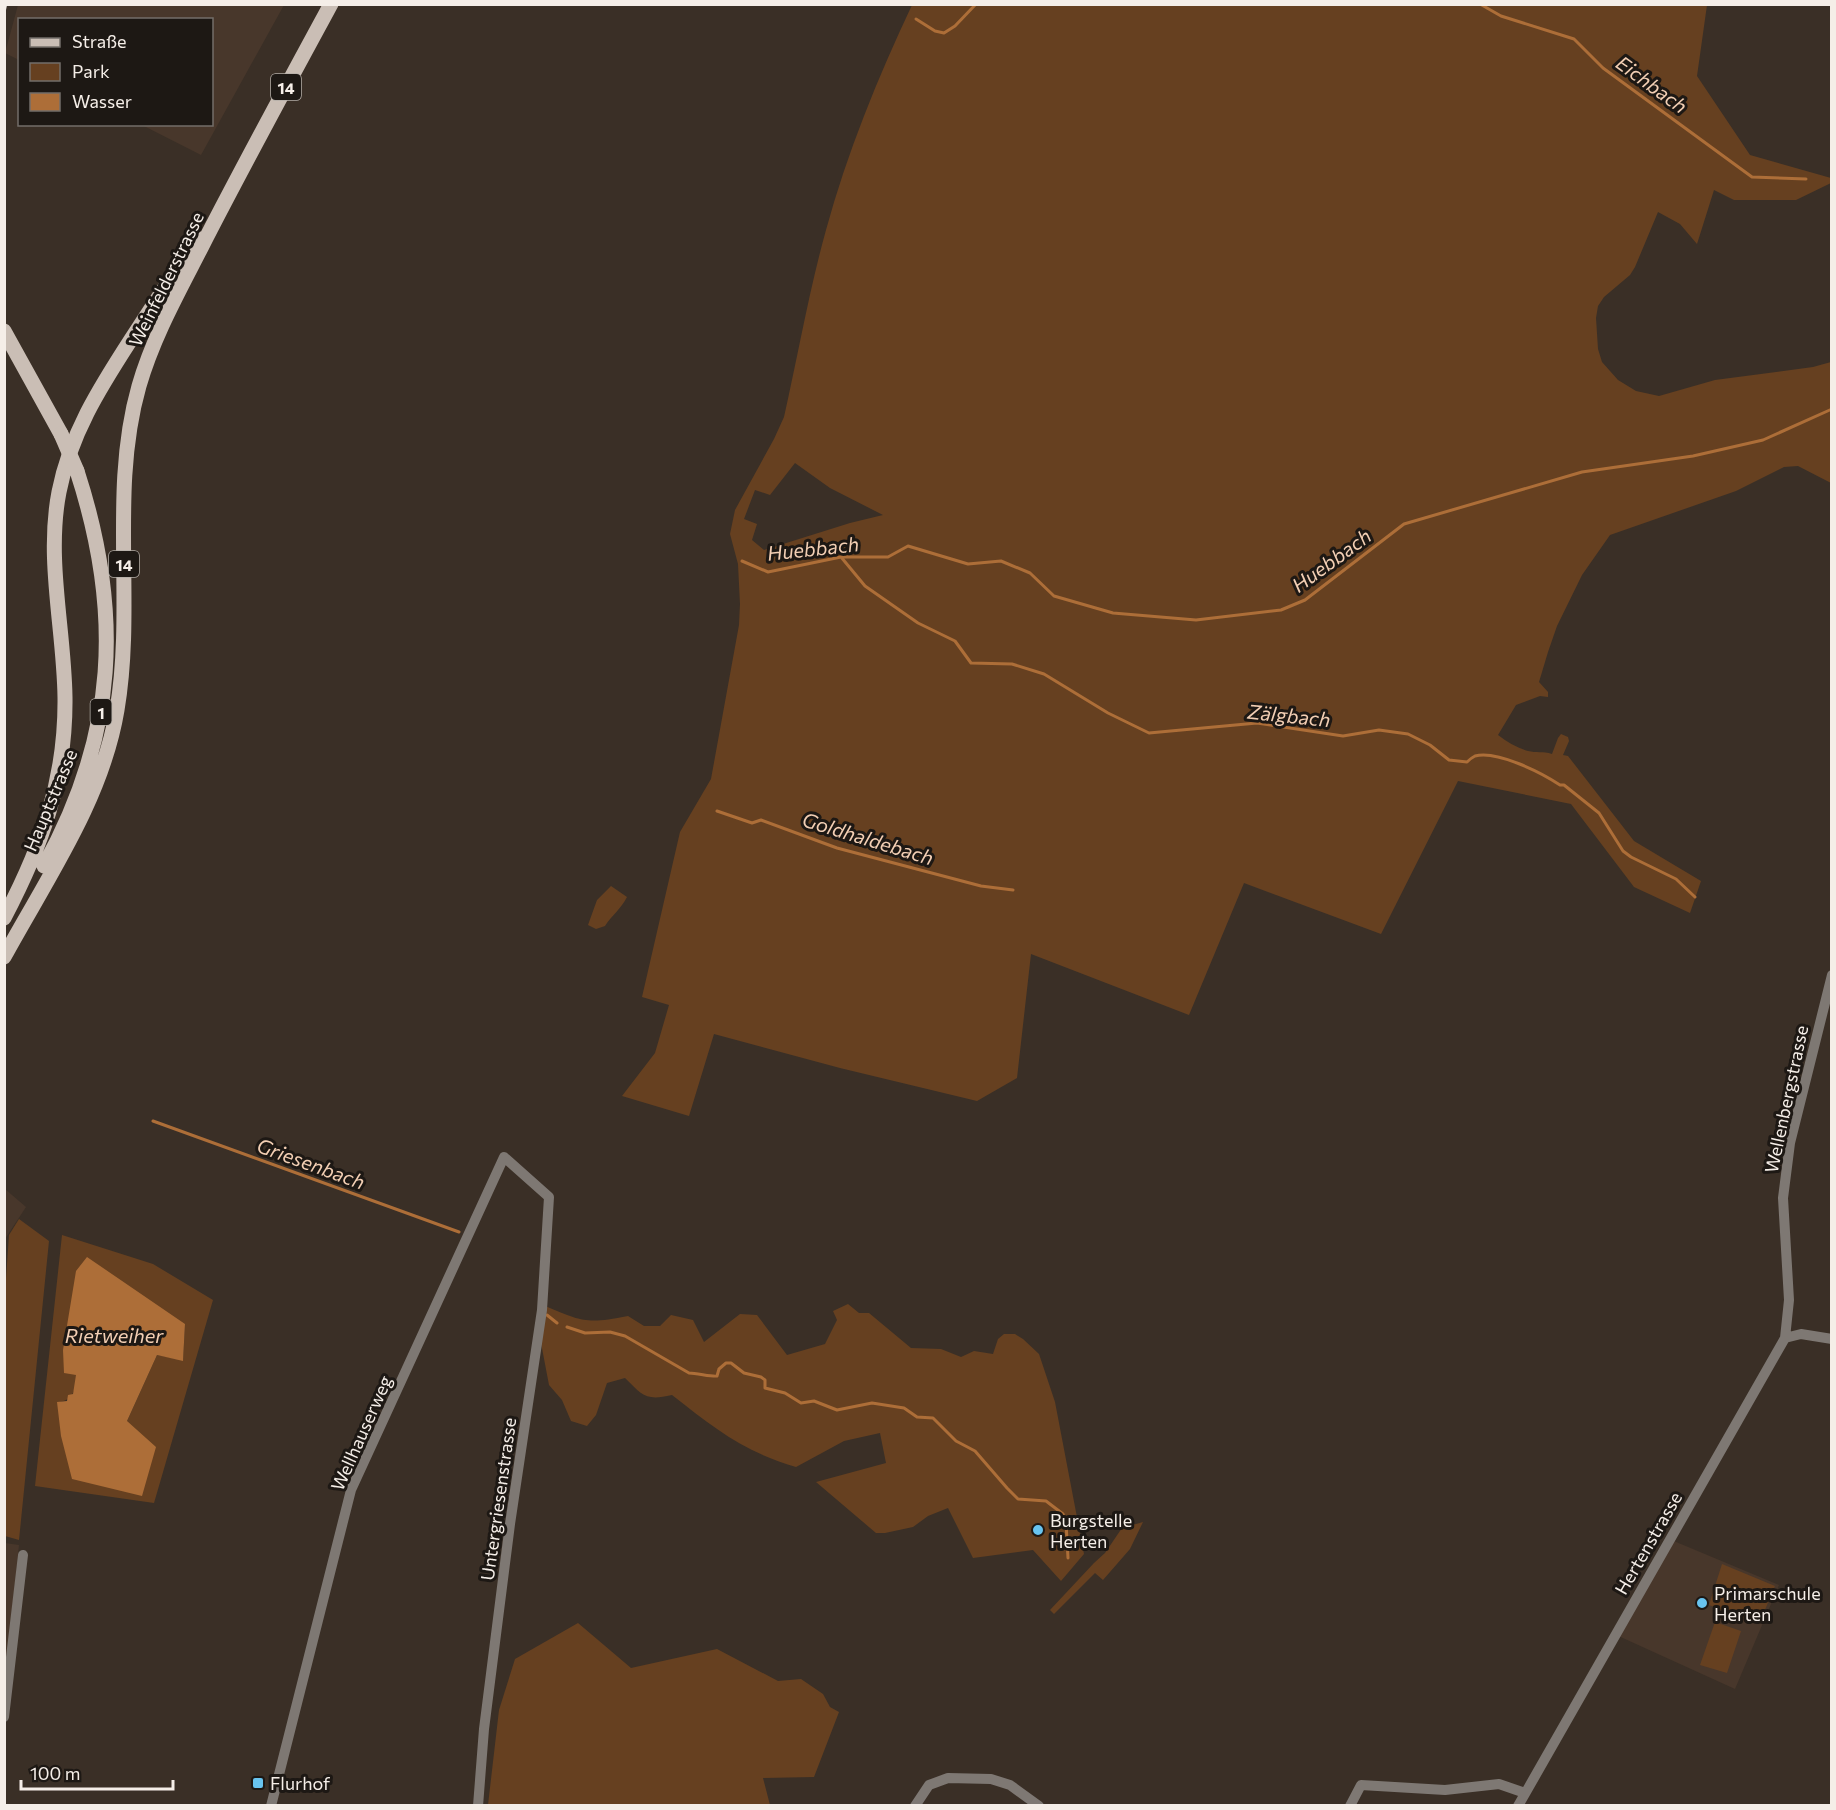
<svg xmlns="http://www.w3.org/2000/svg" width="1836" height="1810" font-family="Commissioner,sans-serif">
<style>
.built{fill:#48372b}
.green{fill:#664020;fill-rule:evenodd}
.water{fill:#ad6e38}
.lines{fill:none;stroke-linecap:round;stroke-linejoin:round}
.stream{stroke:#ad6e38;stroke-width:3}
.minor{stroke:#7e7873;stroke-width:10}
.primary{stroke:#cabeb5;stroke-width:15}
.rail{stroke:#d2cbc4;stroke-width:3;stroke-dasharray:8 8;stroke-linecap:butt}
.primary-bridge{stroke:#cabeb5;stroke-width:15}
.poi-dot{fill:#68c4f0;stroke:#1d1814;stroke-width:2}
.labels{text-anchor:middle;dominant-baseline:central;stroke-width:6;stroke-linejoin:round;paint-order:stroke}
.shield{fill:#1d1814;stroke:#b4aea8;stroke-width:1.5}
.shield-label{font-size:16px;font-weight:bold;fill:#f5eee8}
.street-label{font-size:18px;fill:#f5eee8;stroke:#1d1814}
.poi-label{font-size:18px;fill:#f5eee8;stroke:#1d1814;text-anchor:start}
.water-label{font-size:20px;font-style:italic;fill:#f3cfb4;stroke:#1d1814}
</style>
<rect width="100%" height="100%" fill="#3a2f26"/>
<path class="built" d="M18,5V4L284,5L201,155L142,125L212,124V20H20L19,60L5,53Z
M5,1189L26,1207L5,1239Z
M1669,1539L1779,1585L1735,1689L1614,1634Z
M5,1543L19,1545L5,1677Z"/>
<path class="green" d="M912,5H1707L1697,76L1750,155L1831,178V183L1796,200H1734L1714,190L1697,244L1680,224L1658,212L1635,267L1630,275L1604,297L1598,306L1596,318L1598,349L1602,362L1618,380L1636,391L1659,396L1715,380L1813,367L1831,362V483L1798,466L1784,467L1736,491L1610,535L1582,575L1557,626L1548,652L1539,682L1548,692V697L1540,696L1516,705L1498,735C1507,742 1517,748 1528,751C1536,753 1543,751 1552,754L1558,738L1561,734L1568,737L1569,741L1563,755L1568,756L1634,841L1701,881L1690,913L1634,887L1571,804L1458,781L1381,934L1244,883L1189,1015L1031,954L1017,1078L977,1101L840,1068L714,1034L689,1116L622,1096L655,1053L669,1005L642,997L680,832L711,779L739,625L740,604L738,564L730,534L735,510L774,439L784,417C798,355 809,291 826,230C847,153 878,77 912,5ZM795,463L830,488L883,515L850,523L764,550L752,540L757,524L744,519L755,490L770,495Z
M611,886L627,897C621,909 612,915 605,926L596,929L588,925L597,900Z
M19,1219L49,1241L19,1540L5,1536V1293L9,1235Z
M62,1235L153,1264L213,1300L154,1503L35,1486ZM185,1324L183,1360L157,1355L127,1421L60,1402C75,1399 75,1388 77,1375Z
M848,1304L859,1313H869L911,1348L941,1349L961,1357L974,1351L993,1354L998,1339L1004,1334H1015L1023,1339L1039,1354L1055,1402L1084,1554L1061,1581L1033,1550L973,1558L948,1508L928,1516L913,1527L885,1533H876L816,1482L886,1463L880,1433L844,1441L796,1467C744,1452 714,1428 672,1395C646,1401 643,1396 625,1378L607,1383L596,1415L587,1426L571,1421L562,1400L549,1385L541,1343L545,1306C583,1322 587,1324 628,1316L644,1326H660L671,1315L693,1320L704,1342L740,1314L757,1315L787,1355L825,1344L837,1320L833,1311Z
M1143,1522L1130,1549L1103,1580L1095,1573L1054,1614L1050,1610L1094,1563L1105,1553L1122,1528Z
M1722,1564L1775,1586L1759,1624L1709,1605Z
M1715,1622L1741,1631L1727,1673L1700,1665Z
M578,1623L631,1668L717,1649L778,1681L801,1679L823,1694L830,1707L839,1712L814,1777L763,1778L770,1805H488L499,1710L515,1659Z"/>
<path class="water" d="M87,1257L185,1324L183,1361L157,1355L127,1421L156,1447L142,1496L72,1479L61,1436L57,1402L67,1401L68,1395L73,1394L76,1375L64,1373L63,1350L76,1271Z"/>
<g class="lines">
<path class="stream" d="M1480,4L1501,16L1574,39L1603,68L1752,177L1806,179
M916,19L935,31L944,33L955,26L976,4
M841,557L865,586L918,623L955,641L971,663L1012,664L1044,674L1108,713L1149,733L1257,723L1343,736L1379,730L1408,734L1430,745L1449,760L1467,762C1468,761 1473,757 1475,756C1497,750 1542,773 1560,785H1564L1599,813L1623,851L1631,857L1676,879L1695,897
M742,561L768,572L841,557H888L908,546L968,564L1001,561L1030,573L1054,596L1113,613L1196,620L1281,610L1305,600L1404,524L1582,472L1693,456L1763,440L1832,409
M717,811L752,823L761,820L837,848L981,886L1013,890
M153,1121L459,1232
M547,1315L557,1323
M567,1327L585,1333L610,1332L625,1336L689,1373C697,1373 712,1377 717,1376L719,1369L726,1363H731L744,1373L761,1377L765,1380V1388L785,1393L801,1403L814,1401L837,1410L872,1403L904,1408L917,1417L933,1418L956,1441L975,1451L1007,1488L1018,1499L1046,1501L1063,1514L1066,1523L1068,1558"/>
<path class="minor" d="M1785,1338L1789,1300L1783,1198L1790,1143L1832,975
M4,1717L23,1555
M271,1806L351,1490L504,1157L549,1197L542,1310L510,1524L484,1729L478,1806
M915,1806L929,1785L948,1778L991,1779L1010,1785L1039,1806
M1350,1806L1361,1785L1445,1790L1499,1784L1525,1793
M1518,1806L1785,1338L1801,1334L1832,1339"/>
<path class="primary" d="M4,331L61,434
M44,866C117,735 123,612 77,471
M4,918C42,846 66,779 65,697C64,629 46,559 59,492C70,435 99,389 130,341C152,307 175,272 197,238
M4,957C47,878 102,800 117,710C135,603 109,491 139,386C153,337 179,291 202,246C244,164 287,85 331,4"/>
<path class="rail" d="M4,12L6,4"/>
<path class="primary-bridge" d="M61,434L77,471"/>
</g>
<g class="poi-dot">
<circle cx="1038" cy="1530" r="6"/>
<circle cx="1702" cy="1603" r="6"/>
<rect x="252" y="1777" width="12" height="12" rx="3"/>
</g>
<g class="labels">
<g class="shield">
<rect x="271" y="74" width="30" height="26" rx="4.5"/>
<rect x="109" y="551" width="30" height="26" rx="4.5"/>
<rect x="90.5" y="699" width="21" height="26" rx="4.5"/>
</g>
<g class="shield-label">
<text x="286" y="87">14</text>
<text x="124" y="564">14</text>
<text x="101" y="712">1</text>
</g>
<g class="street-label">
<text transform="translate(166 279) rotate(-64)">Weinfelderstrasse</text>
<text transform="translate(50 800) rotate(-67)">Hauptstrasse</text>
<text transform="translate(1786 1099) rotate(-78)">Wellenbergstrasse</text>
<text transform="translate(361 1433) rotate(-66)">Wellhauserweg</text>
<text transform="translate(498 1499) rotate(-82)">Untergriesenstrasse</text>
<text transform="translate(1648 1543) rotate(-60)">Hertenstrasse</text>
</g>
<g class="poi-label">
<text x="1050" y="1520">Burgstelle<tspan x="1050" dy="21">Herten</tspan></text>
<text x="1714" y="1593">Primarschule<tspan x="1714" dy="21">Herten</tspan></text>
<text x="270" y="1783">Flurhof</text>
</g>
<g class="water-label">
<text transform="translate(1652 84) rotate(36)">Eichbach</text>
<text transform="translate(813 548) rotate(-6)">Huebbach</text>
<text transform="translate(1331 560) rotate(-36)">Huebbach</text>
<text transform="translate(1289 715) rotate(6)">Zälgbach</text>
<text transform="translate(868 838) rotate(17)">Goldhaldebach</text>
<text transform="translate(311 1163) rotate(20)">Griesenbach</text>
<text x="114" y="1335">Rietweiher</text>
</g>
</g>
<rect width="1836" height="1810" fill="none" stroke="#f5eee8" stroke-width="12"/>
<rect x="18" y="18" width="195" height="108" fill="#1d1814" stroke="#736e69" stroke-width="1.5"/>
<rect x="30" y="38" width="30" height="9" fill="#cabeb5" stroke="#736e69" stroke-width="1.5"/>
<text x="72" y="48" font-size="18" fill="#f5eee8">Straße</text>
<rect x="30" y="63" width="30" height="18" fill="#664020" stroke="#736e69" stroke-width="1.5"/>
<text x="72" y="78" font-size="18" fill="#f5eee8">Park</text>
<rect x="30" y="93" width="30" height="18" fill="#ad6e38" stroke="#736e69" stroke-width="1.5"/>
<text x="72" y="108" font-size="18" fill="#f5eee8">Wasser</text>
<path d="M21 1780v9h152v-9" fill="none" stroke="#f5eee8" stroke-width="3"/>
<text x="30" y="1780" font-size="18" fill="#f5eee8" stroke="#1d1814" stroke-width="4.5" paint-order="stroke">100 m</text>
</svg>
